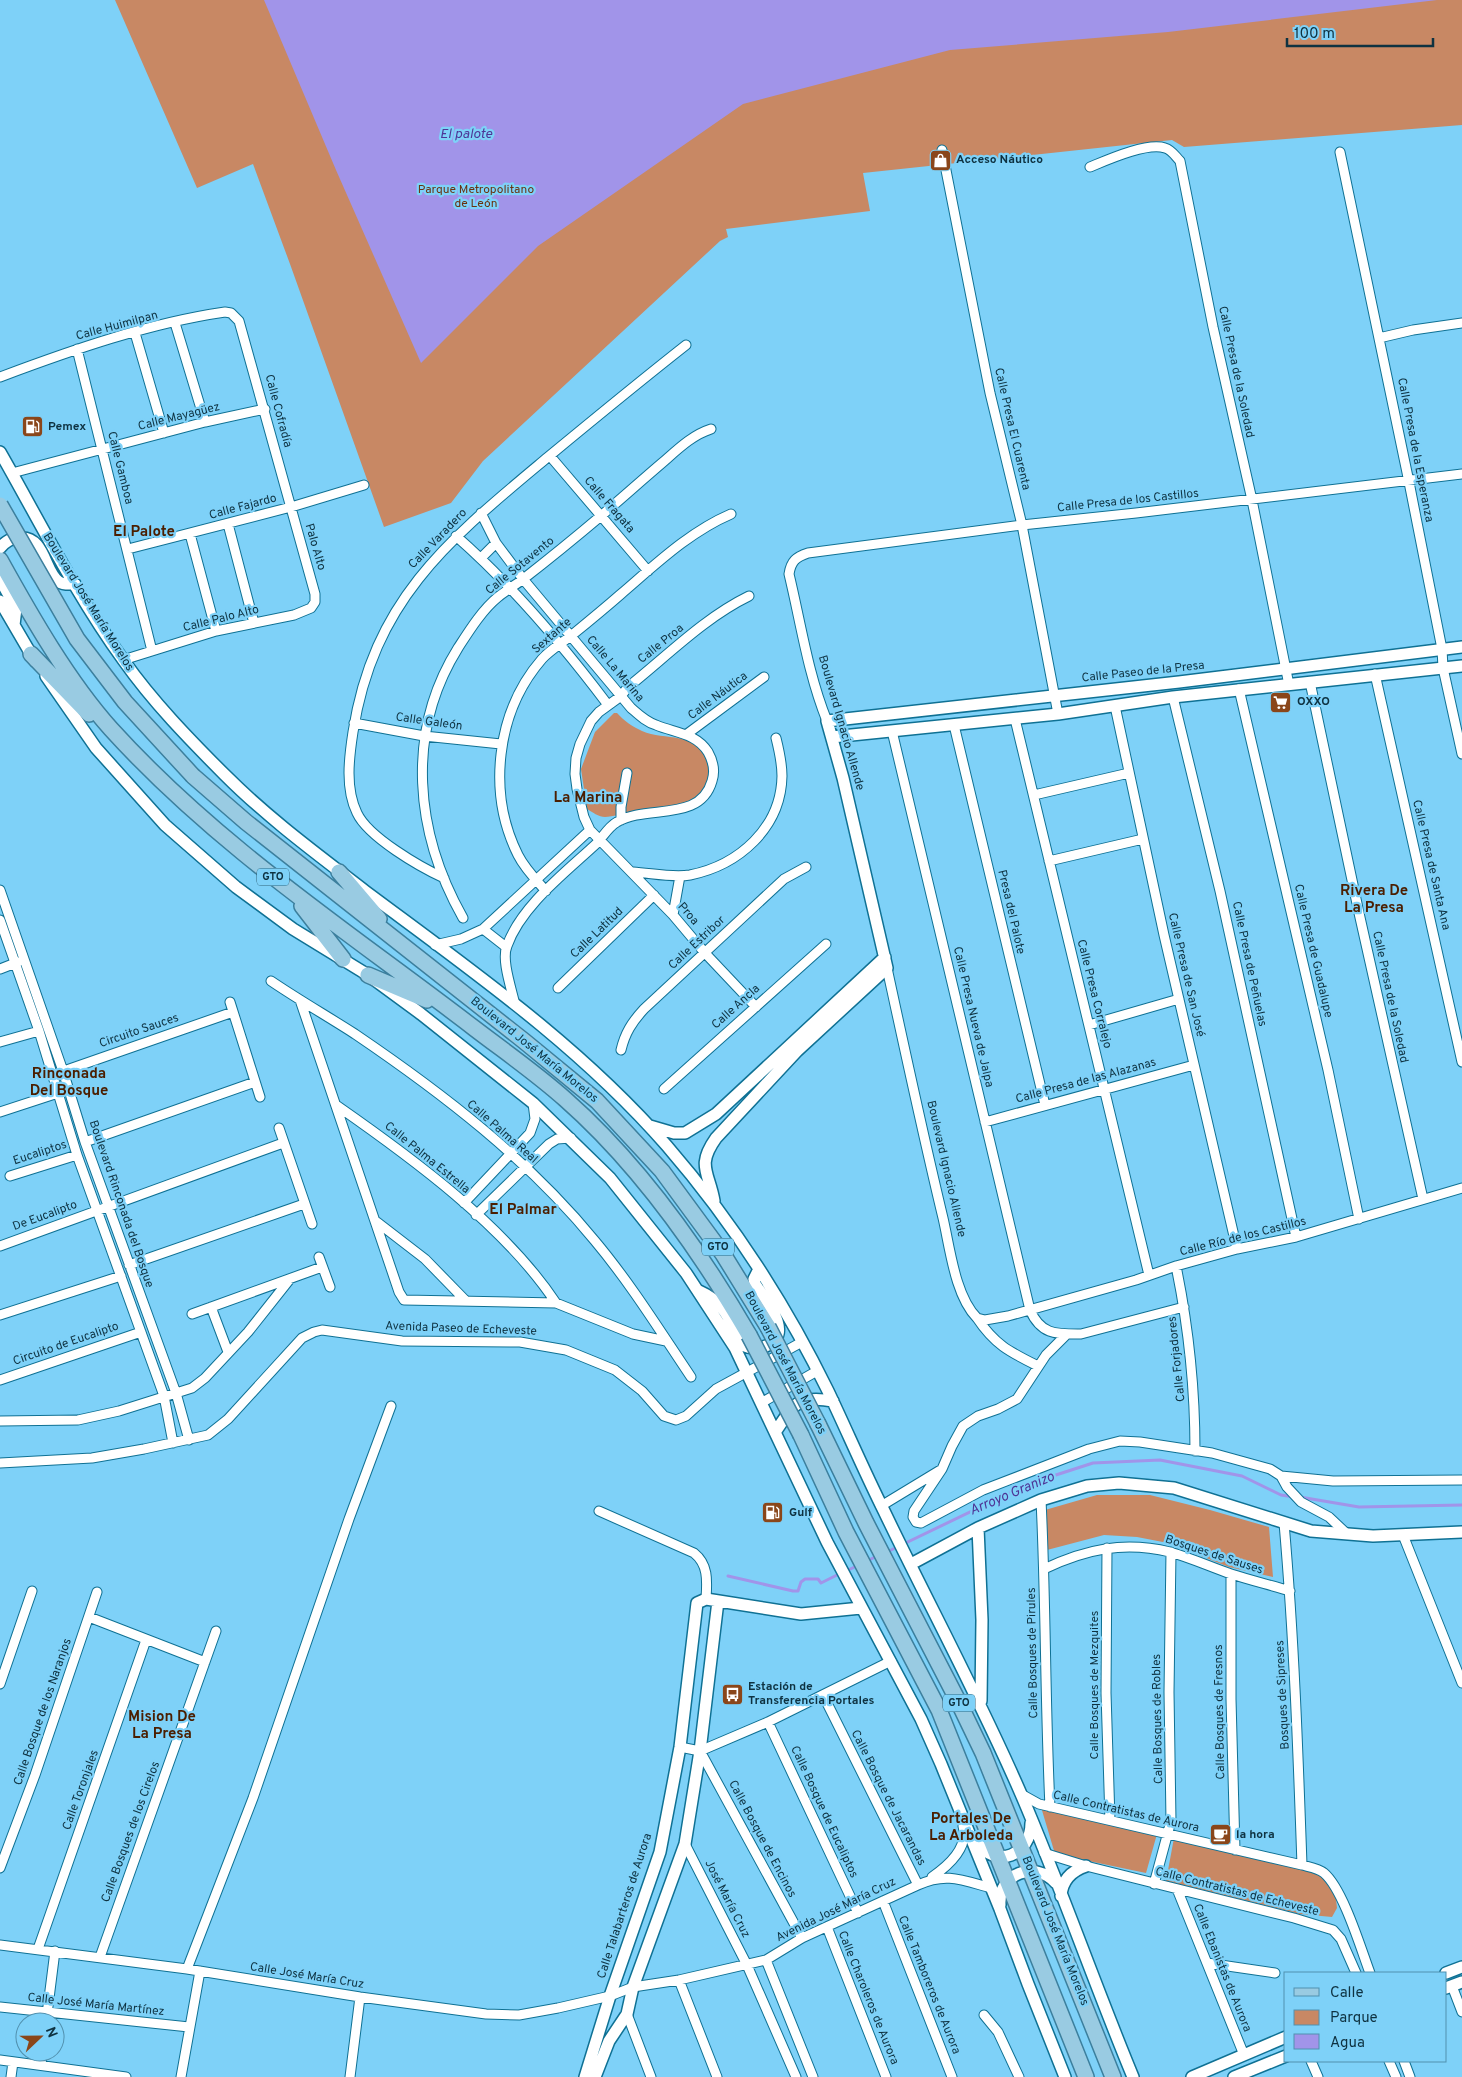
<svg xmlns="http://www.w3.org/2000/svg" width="1462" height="2077" font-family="Overpass,sans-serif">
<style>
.green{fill:#c88864}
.water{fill:#a194e9}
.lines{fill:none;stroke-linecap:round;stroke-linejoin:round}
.stream{stroke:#a194e9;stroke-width:3}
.minor-casing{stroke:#0f7194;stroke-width:11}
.tertiary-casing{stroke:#0f7194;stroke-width:14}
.primary-casing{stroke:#3c7f9d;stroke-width:18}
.minor{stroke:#fff;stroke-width:9}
.tertiary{stroke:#fff;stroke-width:11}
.primary{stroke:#99cbe2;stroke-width:15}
.primary-bridge-casing{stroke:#3c7f9d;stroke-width:18;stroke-linecap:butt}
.primary-bridge{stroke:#99cbe2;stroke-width:15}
.labels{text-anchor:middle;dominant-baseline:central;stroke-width:4.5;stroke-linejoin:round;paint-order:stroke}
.shield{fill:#7ed1f8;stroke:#306278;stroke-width:1}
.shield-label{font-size:11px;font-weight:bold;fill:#0e3241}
.poi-label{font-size:12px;font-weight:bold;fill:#0e3241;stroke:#7ed1f8;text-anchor:start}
.park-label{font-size:12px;fill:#69320e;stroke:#7ed1f8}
.street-label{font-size:12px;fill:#0e3241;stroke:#7ed1f8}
.water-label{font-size:14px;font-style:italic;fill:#4e3596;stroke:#7ed1f8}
.quarter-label{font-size:15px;font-weight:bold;fill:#4b1e00;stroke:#7ed1f8}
</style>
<rect width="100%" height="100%" fill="#7ed1f8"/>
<path class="green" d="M115,0H1462V125L1184,147L1172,140L863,173L870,211L726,229L728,237L720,241L483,461L451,503L384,527L290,264L253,164L197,188Z
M614,713H617C623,720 633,727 642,731C665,741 697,731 708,760C711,768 709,775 707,783C698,814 657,809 631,812C622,813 613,817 605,817C599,817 592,812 587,809L581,769L595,732Z
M1097,1495H1150L1210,1510L1269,1527L1273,1577L1229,1567L1168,1543L1137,1537L1104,1535L1047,1550L1045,1510Z
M1041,1807L1157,1834L1146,1873L1055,1854Z
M1174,1838L1274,1861L1320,1875L1331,1889L1336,1899L1337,1908L1332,1917L1300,1914L1166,1881Z"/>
<path class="water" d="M264,0H1437L1168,32L950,50L743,104L538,246L421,363L336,170Z"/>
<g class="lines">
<path class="stream" d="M1300,1497L1359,1507L1462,1505
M887,1552L1028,1484L1093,1463L1160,1460L1242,1476L1281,1495L1294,1497
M867,1561L879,1555
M846,1571L859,1565
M728,1576L793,1591H798L801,1582L805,1579H818L821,1583L841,1573"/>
<defs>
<path id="minor" d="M942,150L990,393L1022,525L1058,714
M1340,152L1409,482L1442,649L1443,668L1462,754
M1090,167C1107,160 1147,142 1165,148C1172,150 1175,156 1180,161L1213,327L1252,500L1289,685
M175,323L205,422
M135,333L164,433
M1379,338L1413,330L1462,323
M77,349L152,651
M0,377C72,350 149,323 225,312L231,313L239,321L315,594V602L311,608L294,615L216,631L123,660
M550,456L648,571
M12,473L205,422L265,409
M481,513L496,543L523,579L631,708C639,715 646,722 656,725C675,733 696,733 708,752C713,761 715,772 712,781C700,823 647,804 617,822C608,827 603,837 596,844C566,872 521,906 507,946C501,960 512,990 515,1005
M228,524L254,623
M190,534L216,631
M456,536C513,586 562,644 608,705
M128,549L291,507L364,485
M482,557L496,543
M749,596C704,618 667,656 628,687L621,696L599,712L591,721L580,744L576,758L575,774L577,789L584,817L590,830L673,915L705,953L756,1007
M1375,674L1462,1062
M1310,682L1359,913L1423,1199
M1239,689L1328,1070L1359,1219
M1173,697L1220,891L1296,1237
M1115,706L1164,935L1237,1249
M1015,719L1149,1275
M827,721C808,674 801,624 789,574C791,561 796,557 808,553L1022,525L1136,513L1462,474
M354,723L424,736L501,744
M954,725L1045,1105
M892,731L1030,1310C1041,1335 1056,1334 1081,1334L1184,1307
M687,734L764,677
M1034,795L1129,773
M621,820V807L627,773
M1049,861L1143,839
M633,872C651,873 672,878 690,875C739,865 781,828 782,776C782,763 779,750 776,738
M444,878C420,867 368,837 357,813C345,788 349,758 353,732C374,598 451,538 548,457C594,419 639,382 686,345
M0,890L63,1071L85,1142L176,1393L189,1440
M546,891C536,880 525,869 518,855C487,793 496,712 542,659C550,650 562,643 572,635C588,622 605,608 621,594C655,565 689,532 731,514
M673,915L680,876
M463,918C415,833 405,733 458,648C469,631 482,610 498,597C505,591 514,586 522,580C549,559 576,537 602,515C622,498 642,480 662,463C677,450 692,435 711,429
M0,920L39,1031L77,1155L164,1396L173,1443
M483,929L506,947
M435,945L461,939L483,929L590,830
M887,968C905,1051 923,1135 943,1218C950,1248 955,1296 977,1318L985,1320L1008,1316L1136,1280L1176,1266L1237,1249L1296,1237L1462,1188
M0,969L18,962
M271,981C299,1000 327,1016 355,1034C442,1093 528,1159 595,1241C631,1284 660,1331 691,1377
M558,988L654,895
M300,1000L399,1292L404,1300L556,1303L633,1334L666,1341
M230,1002L260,1097
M1089,1025L1179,999
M0,1042L39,1031
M621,1050C625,1033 632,1022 644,1009L784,879L806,867
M58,1073L233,1012
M664,1089L826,944
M336,1105C412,1158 505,1226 556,1303
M0,1112L58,1093
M985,1122L1194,1065
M279,1128L312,1224
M85,1142L255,1082
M10,1176L77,1155
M464,1203L530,1133L535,1119L533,1103
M476,1215L549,1144L557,1139L571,1138
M377,1222L425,1259L465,1300
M0,1246L283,1143
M319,1257L330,1287
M129,1265L304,1204
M1176,1266C1189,1329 1195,1387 1195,1451
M211,1307L228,1352
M192,1314L322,1267
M0,1315L121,1276
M977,1318C995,1345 1010,1352 1038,1366
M0,1380L141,1332
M761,1403L817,1371
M0,1421L78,1420L119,1411L192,1388L205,1378L248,1332L290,1279
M0,1463L92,1458L144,1449L208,1435L228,1419L302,1338L314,1332L322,1330L402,1341L520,1342L566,1350L615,1370L642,1391L664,1416L676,1420L686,1416L716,1389L802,1342
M942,1469L914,1511L913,1517L916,1522L921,1523L983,1490L1089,1449L1120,1441L1140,1442L1212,1453L1270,1469L1281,1476L1287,1487L1301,1502L1329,1517L1347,1534
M1281,1476L1333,1481L1462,1480
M1041,1500C1046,1602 1045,1704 1050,1807
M881,1506L942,1469L952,1446L963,1426L978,1416L998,1409L1017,1399L1046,1355L1067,1334
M599,1511L694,1553C709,1565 707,1582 706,1599
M1284,1523C1294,1637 1298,1751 1302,1865
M1403,1535L1462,1683
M1107,1548L1106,1693L1110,1820
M1044,1569C1086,1549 1124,1541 1170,1552C1191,1558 1211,1567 1231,1574C1250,1580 1270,1585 1290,1591
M1231,1574V1699L1235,1850
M89,1617L205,1662
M0,1684L32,1591
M823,1695L918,1885
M768,1722L858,1913
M680,1747L700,1751
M700,1751L802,1938
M700,1751L768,1722L891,1661
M1021,1794L1039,1804L1302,1865C1309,1867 1318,1868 1324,1873C1343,1889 1361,1949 1370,1973
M685,1844L747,1965L796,2077
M1044,1853L1086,1866L1294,1918L1333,1930L1341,1939L1356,1973
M0,1868L35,1775L97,1592
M932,1877C948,1866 969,1848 963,1826
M1154,1884L1171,1821L1169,1692L1171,1552
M1177,1889L1244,2055
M883,1901L952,2077
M827,1927L886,2077
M0,1945L187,1969L360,1997L486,2014L519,2015L558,2008L610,1996L633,1987L679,1980L766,1960L802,1938L918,1885C946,1872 962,1880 991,1888
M38,1949L146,1640
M100,1957L216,1631
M766,1960L813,2077
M1207,1963L1275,1973
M187,1969L253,1798L349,1519L391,1406
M679,1980L717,2077
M1452,1986L1462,2012
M0,2007L189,2027
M627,2014L651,2077
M984,2015L998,2032L1019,2077
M46,2022L55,1951
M0,2060L126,2077
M1311,2061L1318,2077
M1389,2061L1396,2077
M1404,2061L1410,2077
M41,2065L42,2052
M11,2077L13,2062
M181,2077L200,1971
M350,2077L360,1997"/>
<path id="tertiary" d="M0,452C40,522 76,595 124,661C153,702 189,739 225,775C268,818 317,854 365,891C471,970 580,1046 667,1146C731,1220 785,1303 828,1391C847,1431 864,1471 884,1511C929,1605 979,1697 1021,1794C1061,1887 1094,1983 1133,2077
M0,548C6,541 11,538 20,538C45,536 44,572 59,582C64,585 69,584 75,584
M0,579L16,608L14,625
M0,601L35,661
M46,676L96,748L165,825L236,887L293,929L368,975L421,1014L533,1103L610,1178L686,1273L735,1348L827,1542L921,1719L941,1764L1000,1909L1028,1984L1065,2077
M832,737L1058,714L1173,697L1462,666
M650,1126L674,1133H685L716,1114L885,957
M714,1201C709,1172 696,1166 716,1138L797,1051L887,968L843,778L827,721L1179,682L1462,647
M699,1291C726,1303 729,1321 743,1345C750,1349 758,1349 766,1346C795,1334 766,1301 755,1284L754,1279L759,1269
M776,1431C794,1404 797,1395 833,1401
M978,1528L982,1620L981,1701
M911,1564L978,1528L1041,1500L1087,1486L1119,1483L1174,1488L1311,1531L1373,1536L1462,1532
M977,1842C996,1870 1031,1855 1031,1823
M1061,1896C1062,1880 1071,1871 1086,1866
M1000,1905C998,1873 1035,1860 1056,1883
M1446,1973L1462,1967
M1446,1988L1462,1982
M585,2077L610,1996L660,1852L680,1747L697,1603L706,1599L801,1614L861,1608
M595,2077L609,2041L627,2014L633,1987L685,1844L700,1751L718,1601
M1192,2077L1286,2037
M1234,2077L1286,2056"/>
<path id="primary" d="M0,560C31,616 68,681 111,729C218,847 349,932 474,1028C504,1051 536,1073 565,1099C640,1165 699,1249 749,1335
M31,654L89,714
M193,776L246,822L524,1041L597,1101L662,1171L723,1254L768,1327
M339,872L379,919
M302,906L343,959
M368,975L427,1000
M818,1424L866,1523L958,1701L983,1753L1113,2077
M801,1435L846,1532L939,1710L1086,2077"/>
</defs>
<use href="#minor" class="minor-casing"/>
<use href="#tertiary" class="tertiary-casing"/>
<use href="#primary" class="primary-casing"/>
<use href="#minor" class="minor"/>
<use href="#tertiary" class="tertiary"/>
<use href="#primary" class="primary"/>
<defs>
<path id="primary-bridge" d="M0,505L77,639L125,702L193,776
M768,1327L818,1424
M749,1335L801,1435"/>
</defs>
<use href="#primary-bridge" class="primary-bridge-casing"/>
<use href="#primary-bridge" class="primary-bridge"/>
</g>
<defs>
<symbol id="shop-square" viewBox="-11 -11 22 22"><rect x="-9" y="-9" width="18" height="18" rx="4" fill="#8a461a" stroke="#7ed1f8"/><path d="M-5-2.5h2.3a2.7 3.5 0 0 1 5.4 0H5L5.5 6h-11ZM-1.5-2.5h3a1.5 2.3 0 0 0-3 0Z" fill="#fff"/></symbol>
<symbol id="fuel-square" viewBox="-11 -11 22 22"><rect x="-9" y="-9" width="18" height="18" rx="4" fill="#8a461a" stroke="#7ed1f8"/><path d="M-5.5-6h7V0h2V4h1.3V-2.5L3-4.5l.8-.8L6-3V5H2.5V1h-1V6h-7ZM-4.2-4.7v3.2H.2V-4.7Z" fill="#fff"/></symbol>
<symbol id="supermarket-square" viewBox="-11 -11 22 22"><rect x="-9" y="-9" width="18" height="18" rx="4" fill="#8a461a" stroke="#7ed1f8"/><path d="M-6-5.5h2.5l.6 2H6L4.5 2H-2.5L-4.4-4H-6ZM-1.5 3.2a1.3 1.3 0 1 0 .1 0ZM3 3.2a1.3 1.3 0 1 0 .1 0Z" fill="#fff"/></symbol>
<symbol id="bus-square" viewBox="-11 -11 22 22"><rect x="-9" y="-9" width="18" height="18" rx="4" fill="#8a461a" stroke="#7ed1f8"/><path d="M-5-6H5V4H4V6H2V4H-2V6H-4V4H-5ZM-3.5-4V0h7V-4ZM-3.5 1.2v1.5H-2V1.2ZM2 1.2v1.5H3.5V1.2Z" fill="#fff"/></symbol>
<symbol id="cafe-square" viewBox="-11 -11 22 22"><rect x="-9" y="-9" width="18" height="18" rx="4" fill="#8a461a" stroke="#7ed1f8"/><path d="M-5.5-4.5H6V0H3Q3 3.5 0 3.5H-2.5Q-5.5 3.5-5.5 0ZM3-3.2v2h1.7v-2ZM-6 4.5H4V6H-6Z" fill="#fff"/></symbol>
</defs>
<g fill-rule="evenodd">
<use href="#shop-square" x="928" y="148" width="25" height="25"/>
<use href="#fuel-square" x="20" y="414" width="25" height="25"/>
<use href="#supermarket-square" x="1268" y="690" width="25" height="25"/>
<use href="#fuel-square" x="760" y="1500" width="25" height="25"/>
<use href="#bus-square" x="720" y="1682" width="25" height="25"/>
<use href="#cafe-square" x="1208" y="1822" width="25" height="25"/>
</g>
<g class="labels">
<g class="shield">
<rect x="257" y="868.5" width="32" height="17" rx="4"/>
<rect x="702" y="1238.5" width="32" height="17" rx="4"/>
<rect x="943" y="1694.5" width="32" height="17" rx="4"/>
</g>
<g class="shield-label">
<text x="273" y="877">GTO</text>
<text x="718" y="1247">GTO</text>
<text x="959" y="1703">GTO</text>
</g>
<g class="poi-label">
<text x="956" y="160">Acceso Náutico</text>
<text x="48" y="427">Pemex</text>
<text x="1297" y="702">OXXO</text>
<text x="789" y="1513">Gulf</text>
<text x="748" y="1687">Estación de<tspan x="748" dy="14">Transferencia Portales</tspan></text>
<text x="1236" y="1835">la hora</text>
</g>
<g class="park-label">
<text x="476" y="190">Parque Metropolitano<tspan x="476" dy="14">de León</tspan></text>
</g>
<g class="street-label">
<text transform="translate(117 326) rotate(-15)">Calle Huimilpan</text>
<text transform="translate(1236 372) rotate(78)">Calle Presa de la Soledad</text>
<text transform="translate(278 411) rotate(75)">Calle Cofradía</text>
<text transform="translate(179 417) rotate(-14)">Calle Mayagüez</text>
<text transform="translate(1012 429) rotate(77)">Calle Presa El Cuarenta</text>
<text transform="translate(1415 450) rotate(79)">Calle Presa de la Esperanza</text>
<text transform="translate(120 468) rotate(76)">Calle Gamboa</text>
<text transform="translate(1128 501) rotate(-6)">Calle Presa de los Castillos</text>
<text transform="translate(609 505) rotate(49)">Calle Fragata</text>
<text transform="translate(243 507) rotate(-15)">Calle Fajardo</text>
<text transform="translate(438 539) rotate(-46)">Calle Varadero</text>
<text transform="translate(315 547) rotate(74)">Palo Alto</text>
<text transform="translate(520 566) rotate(-39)">Calle Sotavento</text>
<text transform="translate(88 602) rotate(58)">Boulevard José María Morelos</text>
<text transform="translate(221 619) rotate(-14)">Calle Palo Alto</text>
<text transform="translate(552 636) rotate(-41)">Sextante</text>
<text transform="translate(661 644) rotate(-39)">Calle Proa</text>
<text transform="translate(615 669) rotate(50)">Calle La Marina</text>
<text transform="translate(1143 672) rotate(-6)">Calle Paseo de la Presa</text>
<text transform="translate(718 696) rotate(-37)">Calle Náutica</text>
<text transform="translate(429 722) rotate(8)">Calle Galeón</text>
<text transform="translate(841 723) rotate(74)">Boulevard Ignacio Allende</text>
<text transform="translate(1431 865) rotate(77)">Calle Presa de Santa Ana</text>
<text transform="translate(1011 912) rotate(77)">Presa del Palote</text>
<text transform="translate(688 914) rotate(49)">Proa</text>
<text transform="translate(597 933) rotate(-44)">Calle Latitud</text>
<text transform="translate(697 943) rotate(-43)">Calle Estribor</text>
<text transform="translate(1313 951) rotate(77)">Calle Presa de Guadalupe</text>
<text transform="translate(1249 964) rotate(78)">Calle Presa de Peñuelas</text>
<text transform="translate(1186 975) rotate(77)">Calle Presa de San José</text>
<text transform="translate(1094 994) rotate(76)">Calle Presa Corralejo</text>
<text transform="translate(1390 997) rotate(78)">Calle Presa de la Soledad</text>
<text transform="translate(736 1007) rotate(-42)">Calle Ancla</text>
<text transform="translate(973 1017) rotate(77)">Calle Presa Nueva de Jalpa</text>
<text transform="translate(139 1031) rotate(-19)">Circuito Sauces</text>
<text transform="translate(534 1050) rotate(39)">Boulevard José María Morelos</text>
<text transform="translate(1086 1081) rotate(-15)">Calle Presa de las Alazanas</text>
<text transform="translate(502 1132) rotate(41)">Calle Palma Real</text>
<text transform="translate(40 1153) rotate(-18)">Eucaliptos</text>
<text transform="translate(427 1158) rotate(39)">Calle Palma Estrella</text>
<text transform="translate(946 1169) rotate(77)">Boulevard Ignacio Allende</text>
<text transform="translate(121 1204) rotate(71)">Boulevard Rinconada del Bosque</text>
<text transform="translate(45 1216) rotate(-20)">De Eucalipto</text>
<text transform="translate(1243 1237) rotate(-14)">Calle Río de los Castillos</text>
<text transform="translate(461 1329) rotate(2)">Avenida Paseo de Echeveste</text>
<text transform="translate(66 1344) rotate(-19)">Circuito de Eucalipto</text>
<text transform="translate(1177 1359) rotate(-96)">Calle Forjadores</text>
<text transform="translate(785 1363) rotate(62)">Boulevard José María Morelos</text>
<text transform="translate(1214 1555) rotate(18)">Bosques de Sauses</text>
<text transform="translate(1033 1653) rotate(-91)">Calle Bosques de Pirules</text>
<text transform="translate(1095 1685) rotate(-90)">Calle Bosques de Mezquites</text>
<text transform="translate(1283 1695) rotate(-93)">Bosques de Sipreses</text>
<text transform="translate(43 1712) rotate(-71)">Calle Bosque de los Naranjos</text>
<text transform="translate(1220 1712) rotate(-91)">Calle Bosques de Fresnos</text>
<text transform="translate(1158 1719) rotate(-91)">Calle Bosques de Robles</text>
<text transform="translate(81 1790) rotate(-70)">Calle Toronjales</text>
<text transform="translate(888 1798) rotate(63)">Calle Bosque de Jacarandas</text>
<text transform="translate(824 1812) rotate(65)">Calle Bosque de Eucaliptos</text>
<text transform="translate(1126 1812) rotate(13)">Calle Contratistas de Aurora</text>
<text transform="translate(131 1832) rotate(-70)">Calle Bosques de los Cirelos</text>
<text transform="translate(762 1839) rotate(62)">Calle Bosque de Encinos</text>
<text transform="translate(1237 1892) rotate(14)">Calle Contratistas de Echeveste</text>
<text transform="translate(727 1899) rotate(63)">José María Cruz</text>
<text transform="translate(625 1906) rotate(-72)">Calle Talabarteros de Aurora</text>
<text transform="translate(836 1910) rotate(-26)">Avenida José María Cruz</text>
<text transform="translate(1055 1931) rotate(68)">Boulevard José María Morelos</text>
<text transform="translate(1222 1968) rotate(68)">Calle Ebanistas de Aurora</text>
<text transform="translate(307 1976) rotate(9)">Calle José María Cruz</text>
<text transform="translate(929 1985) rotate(68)">Calle Tamboreros de Aurora</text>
<text transform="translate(868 1998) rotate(68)">Calle Charoleros de Aurora</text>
<text transform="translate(96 2005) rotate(6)">Calle José María Martínez</text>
</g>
<g class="water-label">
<text x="466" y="134">El palote</text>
<text transform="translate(1012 1494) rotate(-23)">Arroyo Granizo</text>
</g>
<g class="quarter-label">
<text x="144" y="532">El Palote</text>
<text x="588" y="798">La Marina</text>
<text x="1374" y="891">Rivera De<tspan x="1374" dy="17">La Presa</tspan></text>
<text x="69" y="1074">Rinconada<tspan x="69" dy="17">Del Bosque</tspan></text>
<text x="523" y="1210">El Palmar</text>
<text x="162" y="1717">Mision De<tspan x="162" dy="17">La Presa</tspan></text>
<text x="971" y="1819">Portales De<tspan x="971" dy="17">La Arboleda</tspan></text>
</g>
</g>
<rect x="1284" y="1972" width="162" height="90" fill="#7ed1f8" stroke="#5191af"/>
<rect x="1294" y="1988" width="25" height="8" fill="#99cbe2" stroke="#5191af"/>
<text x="1330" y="1997" font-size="15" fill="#0e3241">Calle</text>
<rect x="1294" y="2010" width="25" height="15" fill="#c88864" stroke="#5191af"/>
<text x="1330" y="2022" font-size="15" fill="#0e3241">Parque</text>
<rect x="1294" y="2034" width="25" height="15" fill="#a194e9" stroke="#5191af"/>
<text x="1330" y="2047" font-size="15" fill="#0e3241">Agua</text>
<g transform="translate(40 2037) rotate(68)"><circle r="24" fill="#7ed1f8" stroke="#5191af"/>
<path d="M0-4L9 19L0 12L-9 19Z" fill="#8a461a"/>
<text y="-8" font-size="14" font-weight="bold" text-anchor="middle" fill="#0e3241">N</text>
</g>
<path d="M1287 38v8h146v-8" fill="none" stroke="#0e3241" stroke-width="2.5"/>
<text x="1294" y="38" font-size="15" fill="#0e3241" stroke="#7ed1f8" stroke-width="4" paint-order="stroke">100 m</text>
</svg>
